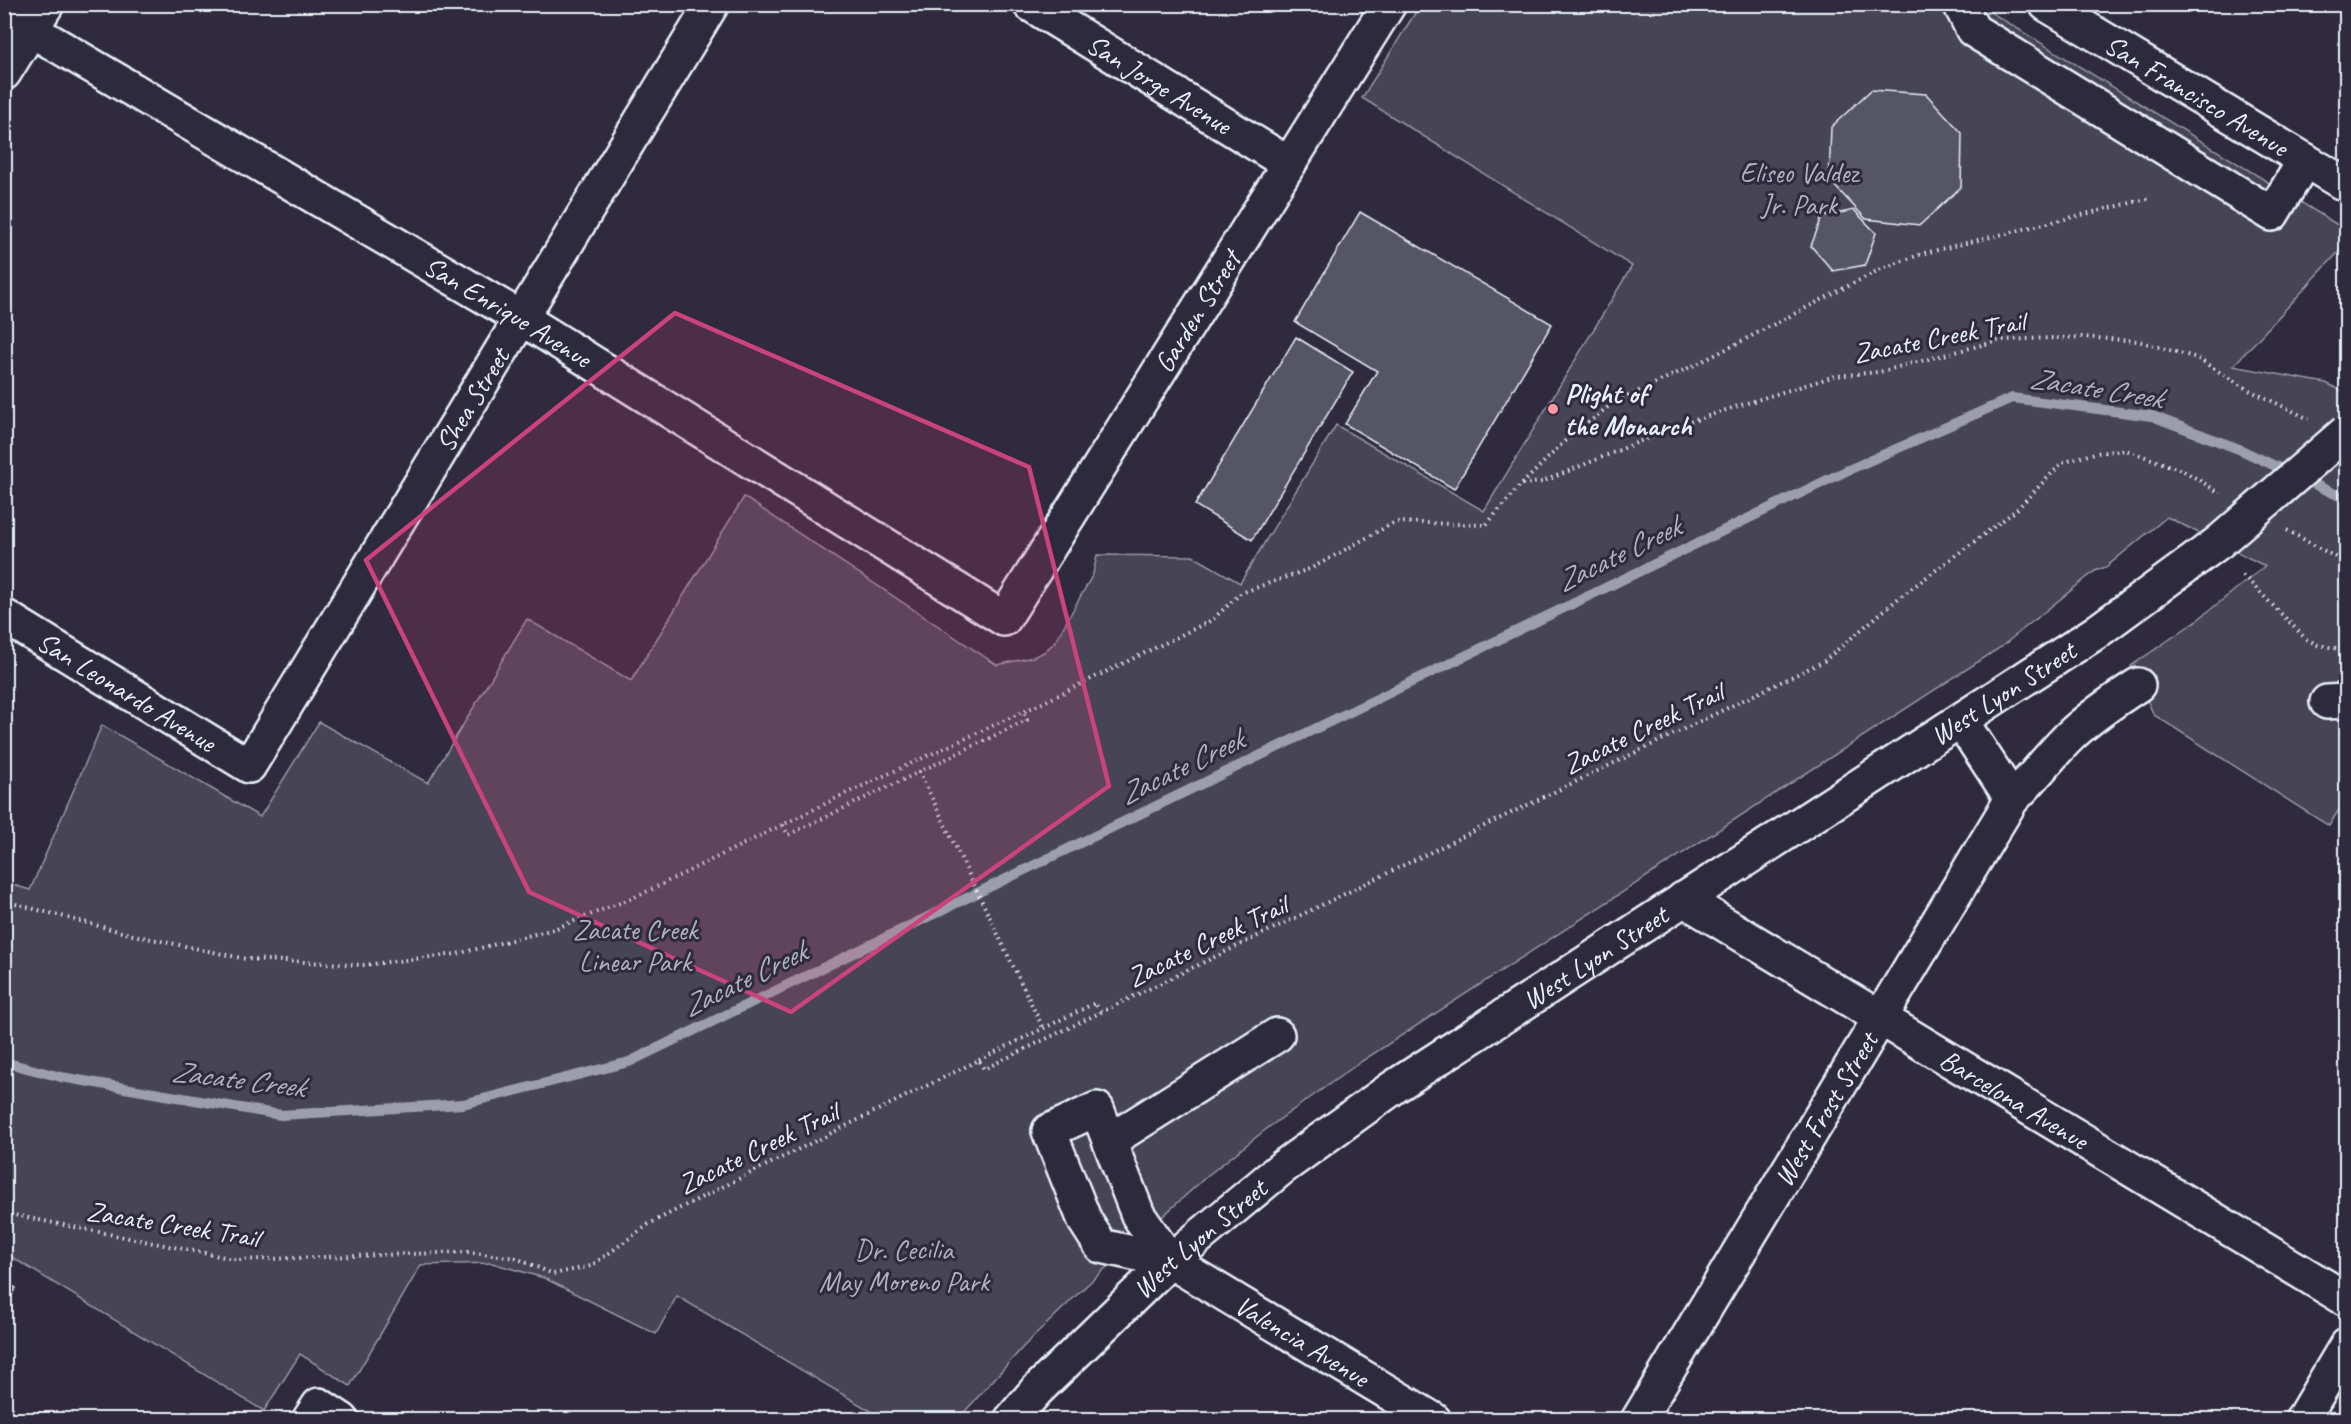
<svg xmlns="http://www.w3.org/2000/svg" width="2351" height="1424" font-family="Caveat,sans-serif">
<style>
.green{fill:#464455;stroke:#979aa6;stroke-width:1.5}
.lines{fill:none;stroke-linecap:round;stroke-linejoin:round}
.stream{stroke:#9c9fab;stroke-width:10}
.building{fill:#575565;stroke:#e8f1f8;stroke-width:1.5}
.minor-casing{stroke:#e8f1f8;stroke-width:38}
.major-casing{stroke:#e8f1f8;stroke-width:38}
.path{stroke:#e8f1f8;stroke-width:4;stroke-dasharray:1.5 4.5;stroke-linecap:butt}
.minor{stroke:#2f2a3d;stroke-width:33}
.major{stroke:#2f2a3d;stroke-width:33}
.major-bridge-casing{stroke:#e8f1f8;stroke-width:38;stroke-linecap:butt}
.major-bridge{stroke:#2f2a3d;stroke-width:33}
.marked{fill:#ca437a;fill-opacity:0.2;stroke:#ca437a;stroke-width:4.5;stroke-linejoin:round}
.poi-dot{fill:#ff9aa2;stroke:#2f2a3d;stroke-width:2}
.labels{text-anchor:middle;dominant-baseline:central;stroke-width:6;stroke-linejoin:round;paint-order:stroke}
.street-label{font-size:28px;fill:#e8f1f8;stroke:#2f2a3d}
.park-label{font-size:28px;fill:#afb4bf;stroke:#2f2a3d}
.poi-label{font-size:28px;font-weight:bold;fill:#e8f1f8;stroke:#2f2a3d;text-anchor:start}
.water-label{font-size:30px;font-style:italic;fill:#afb4be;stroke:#2f2a3d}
</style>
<rect width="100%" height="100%" fill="#2f2a3d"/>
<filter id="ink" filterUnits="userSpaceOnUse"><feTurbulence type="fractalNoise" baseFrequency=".0167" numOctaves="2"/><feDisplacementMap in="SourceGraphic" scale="12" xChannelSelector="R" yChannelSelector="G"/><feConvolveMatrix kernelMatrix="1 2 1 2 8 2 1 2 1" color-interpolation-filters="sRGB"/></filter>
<g filter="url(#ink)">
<path class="green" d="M1420,5H1979L2346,230V244L2233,366L2326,383L2346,393V798L2329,826L2154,715L2131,666L2196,621L2265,566L2167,517L2106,567L2095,571L2001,647L1362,1061L1269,1127L1207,1176L1086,1286L1024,1346L958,1419H884L677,1296L656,1334L544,1278L492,1263L421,1265L350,1386L300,1354L264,1411L5,1253L4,882L30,890L102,725L260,817L319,722L428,783L527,619L631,681L744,497L997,665L1033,657L1044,652L1055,642L1093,574L1097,555L1193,556L1240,583L1336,425L1484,511L1632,266L1362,98Z"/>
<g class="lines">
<path class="stream" d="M4,1062L61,1077L281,1115L463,1104L629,1062L1846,471L2012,398L2152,416L2239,449L2346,499"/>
</g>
<path class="building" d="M1871,90L1926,94L1962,133L1961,187L1920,225L1866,219L1829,180L1831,127Z
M1854,210L1876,233L1865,265L1833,271L1811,246L1822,217Z
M1360,212L1552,324L1454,489L1345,424L1377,371L1295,322Z
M1296,337L1353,372L1252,540L1195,505Z
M4,1281L16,1288L4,1307Z"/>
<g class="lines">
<defs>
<g id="minor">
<path id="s1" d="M1030,4L1289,164"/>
<path d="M1960,4L1973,30L2272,214L2305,160"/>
<path id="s2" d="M2046,4L2346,185"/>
<path id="s3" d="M4,14L521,318L1004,619L1389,4"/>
<path d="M4,73L47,4"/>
<path id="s4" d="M4,616L249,766L712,4"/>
<path d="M2327,702L2346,701"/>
<path d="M2012,799C2033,779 2050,755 2071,735C2091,716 2115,700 2138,685"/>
<path id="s5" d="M1683,899L2346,1299"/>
<path d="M1111,1140L1277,1035"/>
<path id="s6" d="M1170,1261L1138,1215L1097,1109L1049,1131L1085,1221L1101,1246L1170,1261L1434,1420"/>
<path d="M309,1420L319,1405L342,1420"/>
<path id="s7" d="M1638,1420L2012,799L1961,721"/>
<path d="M2302,1420L2346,1346"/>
</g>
<g id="major">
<path id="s8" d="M1011,1420L1036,1391L1170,1261L1283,1167L1394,1087L2095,633L2219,542"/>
</g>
</defs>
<use href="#minor" class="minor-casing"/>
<use href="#major" class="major-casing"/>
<path class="path" d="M1522,484L1565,441L1613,403L1701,362L1883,268L1925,253L2151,198
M2287,530L2346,563
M2243,575L2306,639L2318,645L2346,650
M919,771L1043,1028
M783,825L788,835L1027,720L1023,712
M4,901L133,935L246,959L363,965L457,954L554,929L640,895L847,793L1042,703L1212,620L1241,593L1312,568L1395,522L1486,525L1521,484L1542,482L1675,427L1747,403L1835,376L1879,372L2001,340L2082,337L2138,341L2197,358L2247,389L2309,419
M979,1060L1095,1003L1102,1014
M4,1213L239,1260L467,1252L516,1258L553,1274L591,1266L649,1224L680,1208L979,1060L984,1069L1824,661L1900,597L2015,511L2062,463L2095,453L2126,450L2184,471L2220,493"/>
<use href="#minor" class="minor"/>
<use href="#major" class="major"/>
<defs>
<path id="major-bridge" d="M2219,542L2346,432"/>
</defs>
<use href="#major-bridge" class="major-bridge-casing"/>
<use href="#major-bridge" class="major-bridge"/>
</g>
</g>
<path class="marked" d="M675,313L1029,467L1109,786L791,1012L529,892L366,560Z"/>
<circle class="poi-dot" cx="1553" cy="409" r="6"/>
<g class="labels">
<g class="street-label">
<text stroke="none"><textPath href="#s1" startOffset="152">San Jorge Avenue</textPath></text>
<text stroke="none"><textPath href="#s2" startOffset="176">San Francisco Avenue</textPath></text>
<text stroke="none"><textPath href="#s3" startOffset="585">San Enrique Avenue</textPath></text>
<text stroke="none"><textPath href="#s3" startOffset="1532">Garden Street</textPath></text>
<text transform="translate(1939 337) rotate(-11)">Zacate Creek Trail</text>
<text stroke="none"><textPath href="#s4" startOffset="716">Shea Street</textPath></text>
<text stroke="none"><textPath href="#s4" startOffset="144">San Leonardo Avenue</textPath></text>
<text stroke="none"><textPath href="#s8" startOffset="1234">West Lyon Street</textPath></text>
<text transform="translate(1643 728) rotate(-26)">Zacate Creek Trail</text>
<text transform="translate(1207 941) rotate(-26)">Zacate Creek Trail</text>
<text stroke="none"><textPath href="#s8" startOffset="748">West Lyon Street</textPath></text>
<text stroke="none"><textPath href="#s5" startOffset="387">Barcelona Avenue</textPath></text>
<text stroke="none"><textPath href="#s7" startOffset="363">West Frost Street</textPath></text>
<text transform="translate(758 1148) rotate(-26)">Zacate Creek Trail</text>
<text transform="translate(173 1224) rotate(9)">Zacate Creek Trail</text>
<text stroke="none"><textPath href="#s8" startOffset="262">West Lyon Street</textPath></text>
<text stroke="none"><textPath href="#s6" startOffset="574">Valencia Avenue</textPath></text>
</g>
<g class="park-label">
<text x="1799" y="172">Eliseo Valdez<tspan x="1799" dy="32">Jr. Park</tspan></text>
<text x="635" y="929">Zacate Creek<tspan x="635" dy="32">Linear Park</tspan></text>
<text x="904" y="1249">Dr. Cecilia<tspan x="904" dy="32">May Moreno Park</tspan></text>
</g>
<g class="poi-label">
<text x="1565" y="393">Plight of<tspan x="1565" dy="32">the Monarch</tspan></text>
</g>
<g class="water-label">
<text transform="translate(2096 388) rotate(9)">Zacate Creek</text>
<text transform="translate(1618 554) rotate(-26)">Zacate Creek</text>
<text transform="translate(1181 767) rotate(-26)">Zacate Creek</text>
<text transform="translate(744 979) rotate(-26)">Zacate Creek</text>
<text transform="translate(238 1079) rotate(7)">Zacate Creek</text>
</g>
</g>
<rect width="2351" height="1424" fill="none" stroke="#2f2a3d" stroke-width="24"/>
<rect x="12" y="12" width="2327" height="1400" fill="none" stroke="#e8f1f8" stroke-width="2" filter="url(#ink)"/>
</svg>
